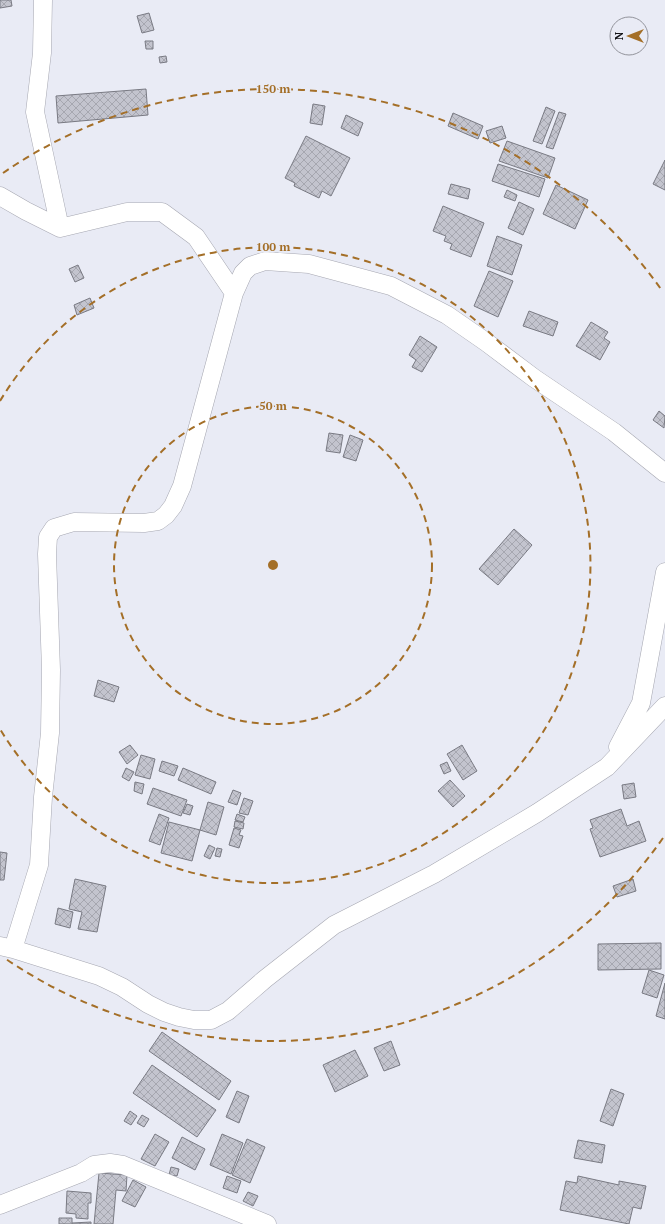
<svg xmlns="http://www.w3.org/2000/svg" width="665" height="1224" font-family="'PT Serif',serif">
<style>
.building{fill:url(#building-cross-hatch);stroke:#797a83}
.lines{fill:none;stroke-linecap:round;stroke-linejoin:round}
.minor-casing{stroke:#a6a7b1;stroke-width:19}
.minor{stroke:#fff;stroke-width:18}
.ring{fill:none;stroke:#a46f28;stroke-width:2;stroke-dasharray:7 5}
.centre{fill:#a46f28;stroke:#e9ebf5;stroke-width:2}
.ring-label{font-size:12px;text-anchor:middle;font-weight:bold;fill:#a46f28;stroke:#e9ebf5;stroke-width:3.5;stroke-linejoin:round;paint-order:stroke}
</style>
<defs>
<pattern id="building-cross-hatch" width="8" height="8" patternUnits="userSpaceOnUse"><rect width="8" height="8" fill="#c3c4ce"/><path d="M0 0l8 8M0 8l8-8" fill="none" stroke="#a6a7b0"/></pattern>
</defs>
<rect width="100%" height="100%" fill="#e9ebf5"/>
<path class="building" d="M0,0H11L12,6L0,8Z
M149,13L154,30L142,33L137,16Z
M145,41H153V49H146Z
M166,56L167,62L160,63L159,57Z
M146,89L148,115L58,123L56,96Z
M313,104L325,106L322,125L310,123Z
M546,107L555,111L542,144L533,141Z
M559,112L566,114L553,149L546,147Z
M453,113L483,126L478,139L448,126Z
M346,115L363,123L358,136L341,128Z
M502,126L506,138L490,143L486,131Z
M306,136L350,158L331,196L322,191L319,198L294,186L295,183L285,178Z
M507,141L555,158L548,178L499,161Z
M665,160V190L653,184Z
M498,164L545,179L539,197L492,181Z
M451,184L470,189L468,199L448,194Z
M556,185L588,200L575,229L543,214Z
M507,190L517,195L515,201L504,197Z
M519,202L534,209L523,235L508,228Z
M443,206L484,223L471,257L450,249L452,244L444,241L446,236L433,231Z
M497,236L522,245L512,275L487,266Z
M78,265L84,278L75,282L69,269Z
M489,271L513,281L498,317L474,306Z
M90,298L94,308L77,315L74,305Z
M529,311L558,322L553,336L523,326Z
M591,322L608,332L604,338L610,342L600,360L576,346Z
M420,336L437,347L422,372L412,367L416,360L409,355Z
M659,411L665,416L664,428L653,420Z
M329,433L343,435L340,453L326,451Z
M350,435L363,440L356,461L343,457Z
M514,529L532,545L498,585L479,569Z
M98,680L119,687L114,702L94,696Z
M130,745L138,755L127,764L119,752Z
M462,745L477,771L463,780L447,754Z
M141,755L155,759L150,779L135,775Z
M162,761L178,766L174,776L159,771Z
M447,762L451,771L444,774L440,765Z
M126,768L134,772L129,781L122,777Z
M183,768L216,782L211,794L178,780Z
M450,780L465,796L453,807L438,791Z
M135,782L144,784L142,794L134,791Z
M634,783L636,797L624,799L622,785Z
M153,788L187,800L181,816L147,804Z
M233,790L241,793L237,805L228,802Z
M244,798L253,801L248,815L239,813Z
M208,802L224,807L216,835L200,830Z
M187,804L193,806L190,815L183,813Z
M621,809L627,826L639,821L646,841L600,857L590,829L593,828L590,820Z
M159,814L169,818L160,845L149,841Z
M237,814L245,817L243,822L235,820Z
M235,821L244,823L243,829L234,827Z
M169,822L200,830L192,861L161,853Z
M234,828L241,830L239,835L243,836L239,848L229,845Z
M209,845L215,848L210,859L204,856Z
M217,848L222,849L220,857L215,856Z
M0,852L7,853L4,880H0Z
M75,879L106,886L97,932L78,929L82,912L69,909Z
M633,879L636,891L617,897L613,886Z
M58,908L73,912L70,928L55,924Z
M661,943V969L598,970V944Z
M649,970L664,975L657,998L642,993Z
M665,983V1019L656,1016Z
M162,1032L231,1081L219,1100L149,1051Z
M391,1041L400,1065L384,1071L374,1048Z
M355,1050L368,1076L335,1092L323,1065Z
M152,1065L216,1110L197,1137L133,1093Z
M611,1089L624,1094L613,1126L600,1121Z
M237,1091L249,1096L239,1123L226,1117Z
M130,1111L137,1116L131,1125L124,1121Z
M142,1115L149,1119L144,1127L137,1123Z
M155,1134L169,1142L155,1166L141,1159Z
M222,1134L243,1143L231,1174L210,1165Z
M182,1137L205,1149L195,1170L172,1158Z
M247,1139L265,1147L250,1183L232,1175Z
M578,1140L605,1145L602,1163L574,1158Z
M171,1167L179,1169L177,1176L169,1175Z
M99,1173L127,1175L126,1191L116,1190L113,1224H94Z
M227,1176L241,1181L237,1193L223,1188Z
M578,1176L619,1185V1181L646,1186L641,1209L633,1207L629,1224L560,1210L566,1181L577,1183Z
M133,1180L146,1187L135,1207L122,1201Z
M67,1191L91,1193V1203H88V1219L76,1218V1214L66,1213Z
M248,1192L258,1196L253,1206L243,1201Z
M59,1218H72V1223L91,1222V1224H59Z"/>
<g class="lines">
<defs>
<path id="minor" d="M43,0L42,53L35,112L60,228
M0,196L26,211L60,228L127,212H162L196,237L234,293
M618,747L641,703L665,572
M0,946L13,949L99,976L122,987L148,1004L164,1012L179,1017L194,1020H211L228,1011L265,979L334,925L434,874L537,813L607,767L665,706
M13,949L39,865L43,797L50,733L51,670L47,554L48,537L54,528L74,522L144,523L158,521L166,515L173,506L182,486L234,293L243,273L250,266L265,261L309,264L391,286L447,315L486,342L534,378L614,432L665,473
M0,1205L81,1173L94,1165L110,1163L123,1165L267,1224"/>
</defs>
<use href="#minor" class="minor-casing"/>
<use href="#minor" class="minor"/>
</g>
<g class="ring">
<circle cx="273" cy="565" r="159"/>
<path d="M0 401A318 318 0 1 1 0 729"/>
<path d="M663 838A476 476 0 0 1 3 957M3 173A476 476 0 0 1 663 292"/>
</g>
<circle cx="273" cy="565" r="6" class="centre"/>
<g class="ring-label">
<text x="273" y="93">150 m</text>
<text x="273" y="251">100 m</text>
<text x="273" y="410">50 m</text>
</g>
<g transform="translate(629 36) rotate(270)"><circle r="19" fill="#e9ebf5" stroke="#93949c"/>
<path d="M0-3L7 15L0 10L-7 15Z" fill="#a46f28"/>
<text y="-6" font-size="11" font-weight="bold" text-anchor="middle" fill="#121216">N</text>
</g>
</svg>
